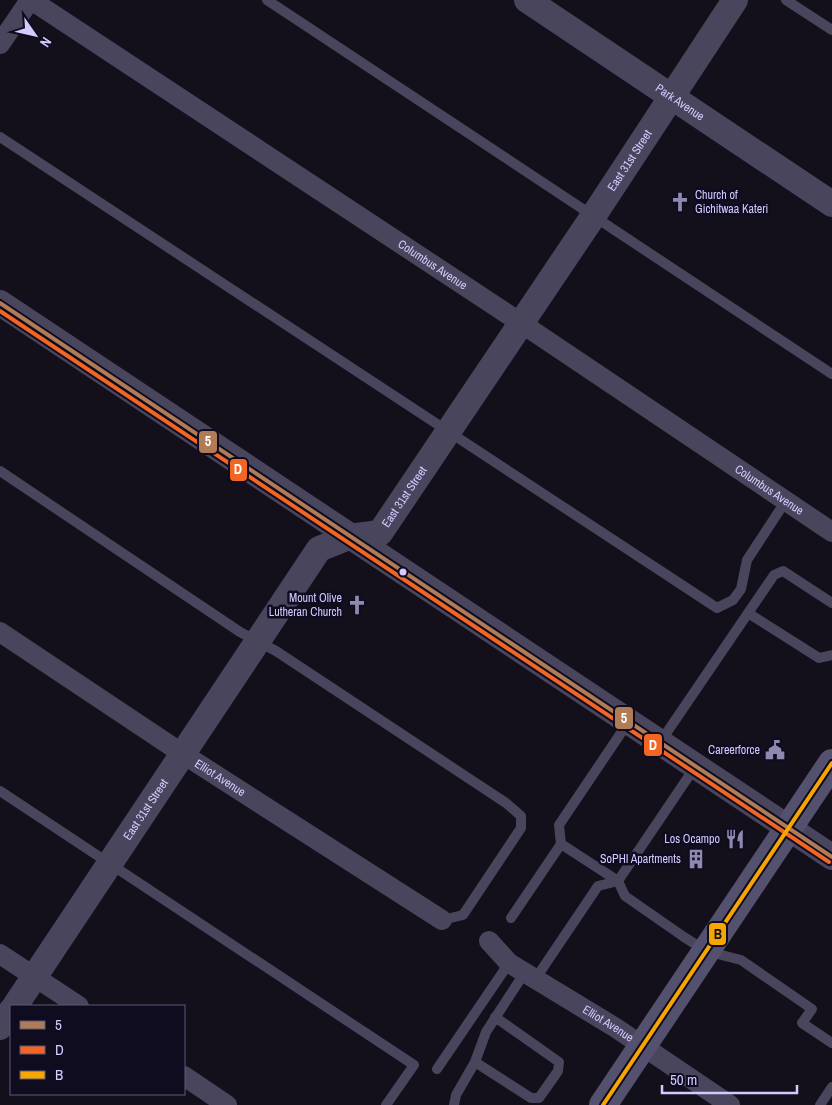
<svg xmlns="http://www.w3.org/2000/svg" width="832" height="1105" font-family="'Archivo Narrow',sans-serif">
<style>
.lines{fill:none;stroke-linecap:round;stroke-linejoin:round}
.service{stroke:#48455c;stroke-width:10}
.minor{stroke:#48455c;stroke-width:20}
.tertiary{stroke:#48455c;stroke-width:26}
.secondary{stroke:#54516f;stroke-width:28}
.bus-1-casing{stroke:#100c1f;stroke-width:8}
.bus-2-casing{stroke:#100c1f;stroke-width:8}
.bus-3-casing{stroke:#100c1f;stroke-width:8}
.bus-1{stroke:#b07c57;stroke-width:4}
.bus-2{stroke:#f26522;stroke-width:4}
.bus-3{stroke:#f7a600;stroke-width:4}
.bus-dot{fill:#d3caff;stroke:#100c1f;stroke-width:2}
.labels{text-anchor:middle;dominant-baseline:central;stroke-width:5;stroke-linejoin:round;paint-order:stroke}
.street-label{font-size:12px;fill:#d3caff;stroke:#100c1f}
.poi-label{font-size:12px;fill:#d3caff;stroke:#100c1f;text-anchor:end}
.line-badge{stroke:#100c1f;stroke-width:2}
.badge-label{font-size:14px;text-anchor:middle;font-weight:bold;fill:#fff}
.pale-badge-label{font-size:14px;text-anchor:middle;font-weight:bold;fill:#111}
</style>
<rect width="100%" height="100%" fill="#13101b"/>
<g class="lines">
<path class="service" d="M267,0L832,374
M786,0L832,30
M0,137L717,608L733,600L741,589L747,560L785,502
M0,471L240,632L276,651L506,803L521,816V828L463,915L442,920
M748,613L819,658L832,655
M661,741L774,575L783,571L832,603
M0,791L414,1065L386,1105
M561,844L559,825L629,721
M511,918L561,844L618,881L695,767
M536,978L598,886L618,881L625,896L684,937L706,951L741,960L812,1009L802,1023L832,1043
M475,1062L531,1098H539L558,1071L559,1062L495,1017
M437,1069L509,963
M454,1105L456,1095L475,1062L486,1032L525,972
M820,1105L832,1087"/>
<g class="minor">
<path id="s1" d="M31,0L521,323L832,532"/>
<path d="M0,44L30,0"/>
<path id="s2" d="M0,632L183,754L442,920"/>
<path id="s3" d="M489,941L509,963L616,1028L730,1105"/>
<path d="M0,954L79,1006"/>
<path d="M184,1076L227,1105"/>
</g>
<g class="tertiary">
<path id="s4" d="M527,0L832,204"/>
<path d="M0,303L832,857"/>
<path id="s5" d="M15,1006L319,549L349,537L380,533L594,215L735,0"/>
<path d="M0,1027L11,1011"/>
</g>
<path class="secondary" d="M603,1105L832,763"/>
<defs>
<path id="bus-1" d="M0,303L832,857"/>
<path id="bus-2" d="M0,311L829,862"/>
<path id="bus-3" d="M603,1105L832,763"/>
</defs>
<use href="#bus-1" class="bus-1-casing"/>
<use href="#bus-2" class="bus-2-casing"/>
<use href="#bus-3" class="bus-3-casing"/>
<use href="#bus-1" class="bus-1"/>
<use href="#bus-2" class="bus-2"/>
<use href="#bus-3" class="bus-3"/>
</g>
<defs>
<symbol id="church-bare" viewBox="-9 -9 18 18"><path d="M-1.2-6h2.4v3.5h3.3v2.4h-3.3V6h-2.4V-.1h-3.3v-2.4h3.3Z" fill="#9089af" stroke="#100c1f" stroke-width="2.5" paint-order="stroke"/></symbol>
<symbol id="civic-bare" viewBox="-9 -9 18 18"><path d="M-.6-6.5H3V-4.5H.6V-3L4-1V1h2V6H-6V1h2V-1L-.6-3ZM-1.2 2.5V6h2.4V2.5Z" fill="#9089af" stroke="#100c1f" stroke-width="2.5" paint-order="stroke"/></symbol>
<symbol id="restaurant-bare" viewBox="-9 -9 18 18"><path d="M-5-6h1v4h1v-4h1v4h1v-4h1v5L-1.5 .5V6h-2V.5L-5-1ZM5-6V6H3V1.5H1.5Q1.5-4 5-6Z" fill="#9089af" stroke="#100c1f" stroke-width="2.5" paint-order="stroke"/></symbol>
<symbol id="building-bare" viewBox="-9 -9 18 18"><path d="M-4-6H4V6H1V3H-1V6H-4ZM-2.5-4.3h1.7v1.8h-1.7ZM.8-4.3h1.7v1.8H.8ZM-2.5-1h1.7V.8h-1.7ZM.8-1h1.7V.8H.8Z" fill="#9089af" stroke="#100c1f" stroke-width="2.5" paint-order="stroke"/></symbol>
</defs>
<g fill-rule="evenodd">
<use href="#church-bare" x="666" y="188" width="28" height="28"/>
<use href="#church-bare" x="343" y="591" width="28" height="28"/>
<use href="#civic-bare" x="761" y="736" width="28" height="28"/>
<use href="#restaurant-bare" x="721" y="825" width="28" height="28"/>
<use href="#building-bare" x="682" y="845" width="28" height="28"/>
</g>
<circle class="bus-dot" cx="403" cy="572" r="4.5"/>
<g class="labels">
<g class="street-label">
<text stroke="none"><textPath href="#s4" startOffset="184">Park Avenue</textPath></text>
<text stroke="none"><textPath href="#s5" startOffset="1061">East 31st Street</textPath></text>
<text stroke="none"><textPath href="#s1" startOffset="481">Columbus Avenue</textPath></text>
<text stroke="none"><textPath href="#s1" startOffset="886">Columbus Avenue</textPath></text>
<text stroke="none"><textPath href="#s5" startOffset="656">East 31st Street</textPath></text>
<text stroke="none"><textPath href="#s2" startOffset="264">Elliot Avenue</textPath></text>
<text stroke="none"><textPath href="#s5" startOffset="236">East 31st Street</textPath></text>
<text stroke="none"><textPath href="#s3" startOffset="146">Elliot Avenue</textPath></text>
</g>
<g class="poi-label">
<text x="695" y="195" text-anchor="start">Church of<tspan x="695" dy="14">Gichitwaa Kateri</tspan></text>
<text x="342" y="598">Mount Olive<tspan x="342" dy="14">Lutheran Church</tspan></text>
<text x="760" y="750">Careerforce</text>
<text x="720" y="839">Los Ocampo</text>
<text x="681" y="859">SoPHI Apartments</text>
</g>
</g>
<g class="line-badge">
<rect x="198" y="430" width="20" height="24" rx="5" fill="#b07c57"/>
<rect x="229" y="458" width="19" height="24" rx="5" fill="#f26522"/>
<rect x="614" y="706" width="20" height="24" rx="5" fill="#b07c57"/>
<rect x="643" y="733" width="20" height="24" rx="5" fill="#f26522"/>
<rect x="708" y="922" width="19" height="24" rx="5" fill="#f7a600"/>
</g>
<g class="badge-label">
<text x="208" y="446">5</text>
<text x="238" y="474">D</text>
<text x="624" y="723">5</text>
<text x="653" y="750">D</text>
</g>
<g class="pale-badge-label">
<text x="718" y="939">B</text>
</g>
<rect x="10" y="1005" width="175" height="90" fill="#100c1f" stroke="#5e5879"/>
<rect x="20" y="1021" width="25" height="8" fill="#b07c57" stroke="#5e5879"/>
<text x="55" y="1030" font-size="15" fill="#d3caff">5</text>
<rect x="20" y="1046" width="25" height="8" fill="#f26522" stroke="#5e5879"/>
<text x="55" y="1055" font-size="15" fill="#d3caff">D</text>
<rect x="20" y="1071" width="25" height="8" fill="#f7a600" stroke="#5e5879"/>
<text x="55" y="1080" font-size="15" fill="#d3caff">B</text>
<g transform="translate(35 35) rotate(124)" stroke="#100c1f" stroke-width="4" paint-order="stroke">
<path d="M0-4L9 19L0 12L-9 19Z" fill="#d3caff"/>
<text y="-8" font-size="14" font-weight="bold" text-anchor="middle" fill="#d3caff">N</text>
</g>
<path d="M662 1085v8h135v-8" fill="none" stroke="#d3caff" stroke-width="2.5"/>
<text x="670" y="1085" font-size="15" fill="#d3caff" stroke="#100c1f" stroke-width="4" paint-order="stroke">50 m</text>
</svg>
